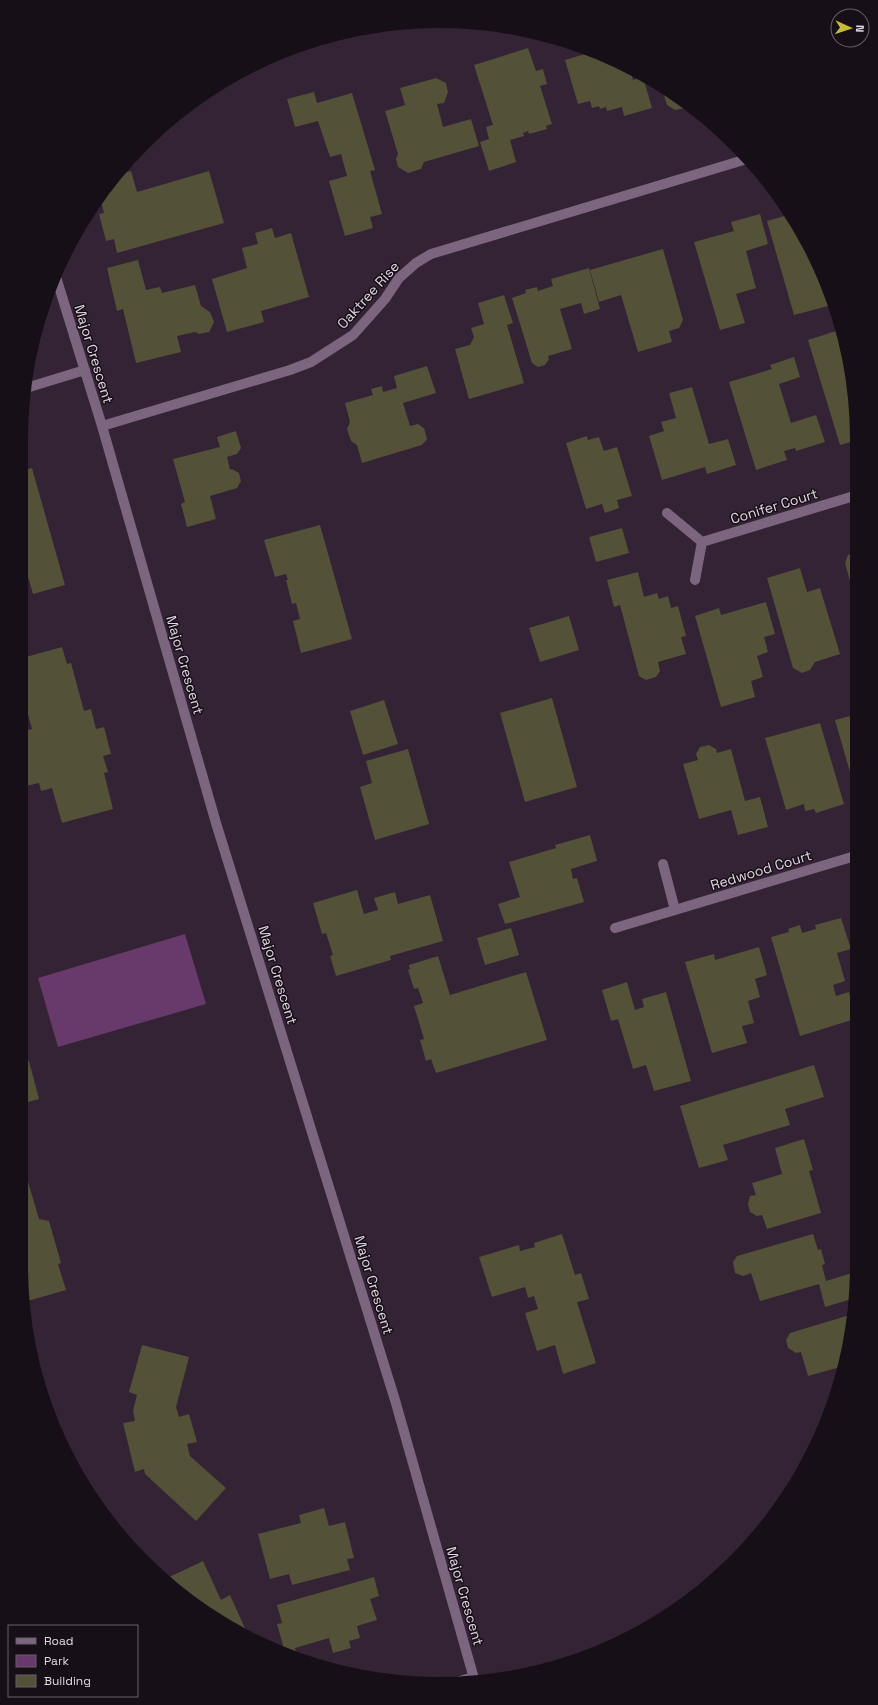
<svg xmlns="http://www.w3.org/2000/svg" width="878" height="1705" font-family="'Space Grotesk',sans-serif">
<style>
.green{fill:#673a6b}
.building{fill:#535137}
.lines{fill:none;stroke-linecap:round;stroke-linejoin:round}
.minor{stroke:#7c657e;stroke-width:10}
.labels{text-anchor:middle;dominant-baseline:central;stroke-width:3;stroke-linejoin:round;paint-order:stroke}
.street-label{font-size:14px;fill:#e1d6e2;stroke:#170f18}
</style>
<rect width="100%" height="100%" fill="#342335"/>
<path class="green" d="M185,934L206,1004L58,1047L38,978Z"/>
<path class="building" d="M528,48L536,71L543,69L547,84L540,86L552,124L546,126L547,129L529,134L528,131L523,133L524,136L510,140L516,162L489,171L480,142L489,139L486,127L493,125L474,65Z
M592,52L629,67L633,80L643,77L652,108L624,116L622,107L607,111L606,107L600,109L599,106L592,108L590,101L578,104L565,60Z
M436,78L446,83L448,92L444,103L437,104L443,127L471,119L479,146L424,162L421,169L408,173L398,167L396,159L398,154L385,111L405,105L400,88Z
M662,89L686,106L685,108L675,110L667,105Z
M314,92L317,103L352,93L375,170L370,171L382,214L370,217L373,228L345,236L329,181L347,176L341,154L330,157L318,121L295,127L287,99Z
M131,171L137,192L209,171L224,223L117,253L114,239L106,241L99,214L104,213L100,197L116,175Z
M760,214L768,244L746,251L756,288L736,294L745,323L720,330L694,242L734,231L731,222Z
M788,215L825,279L832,305L794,315L767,221Z
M272,228L275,238L291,233L309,297L261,311L264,322L227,332L212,279L247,268L242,248L258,244L255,233Z
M663,249L683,320L679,328L669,331L672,342L638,352L621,295L599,302L590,270Z
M138,260L146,290L160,287L162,293L195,285L201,306L210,312L214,322L209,332L199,334L195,332L177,336L181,352L136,363L123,309L117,311L107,268Z
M589,268L600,309L584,314L581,303L560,309L572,349L548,356L549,359L545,365L538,367L532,363L512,298L526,293L525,290L537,287L538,291L553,286L551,279Z
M504,295L513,323L507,325L524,383L469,399L455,349L470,345L474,337L471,328L484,324L478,303Z
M839,330L853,384L854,441L840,445L808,340Z
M794,357L800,377L779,384L791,423L816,415L825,442L796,451L795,448L784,451L787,460L756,470L729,382L772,369L770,365Z
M427,366L436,393L403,403L410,426L418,424L424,428L427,439L422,445L362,463L357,445L351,441L347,429L350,422L345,403L373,395L371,389L382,386L383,392L397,388L394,376Z
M692,387L709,444L728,439L736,465L707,474L705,467L662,480L649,436L664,431L661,422L676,418L669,393Z
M236,431L241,448L237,454L227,457L230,470L232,469L239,473L241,481L237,488L210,496L216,519L187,527L181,504L185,502L173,459L220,447L217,437Z
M587,436L588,440L599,437L604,451L617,447L632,496L617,500L619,508L605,513L602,504L586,509L566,443Z
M32,468L65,585L33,594L22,556V471Z
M320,525L352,639L301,653L293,621L300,619L296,603L292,604L286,580H288L286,574L275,577L264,540Z
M622,528L629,553L596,562L589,537Z
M854,553V595L845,563L848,555Z
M800,568L807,592L820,588L840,654L815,662L810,670L802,673L793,668L767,578Z
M638,572L644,597L657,593L659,599L668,596L671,608L678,606L686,636L681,637L686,654L658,662L660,671L656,677L646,680L639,676L620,605L614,607L607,580Z
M766,602L775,634L764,637L768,652L757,656L763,677L751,681L755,697L721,707L695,616L719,608L721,615Z
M569,616L579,650L540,662L529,628Z
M62,647L67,664L71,663L84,711L91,709L96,729L104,727L111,754L103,756L108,772L104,773L113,809L62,823L52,788L41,791L39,783L21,787L22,740L27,739L25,731L32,729L22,692V658Z
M552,698L577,787L525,802L500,713Z
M384,700L398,744L363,755L350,711Z
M854,715L855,786H854L835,720Z
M820,723L844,804L816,813L814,809L805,811L804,804L786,810L765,738Z
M709,745L716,749L717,753L731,749L745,801L760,797L768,827L738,835L731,810L699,819L683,764L698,760L696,754L700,747Z
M408,749L429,824L375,840L360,787L372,783L366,761Z
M590,835L597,861L571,869L573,879L577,878L584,902L505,924L498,904L520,897L509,862L556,848L555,845Z
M357,890L364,914L378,910L374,898L395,892L398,904L430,895L443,941L390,956L391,960L336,976L330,956L333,955L326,933L322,934L313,903Z
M841,918L851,949L837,953L845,981L833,985L836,996L849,992L855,1019L800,1036L771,937L789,932L788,929L800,925L802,933L816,929L815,925Z
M511,928L519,955L485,965L477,938Z
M759,947L767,975L755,979L760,997L748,1001L754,1023L742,1026L747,1043L712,1053L685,962L714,954L715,960Z
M438,956L450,995L526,972L547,1040L436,1073L431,1059L426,1061L420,1040L424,1039L414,1006L423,1003L418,988L414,989L408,970L410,969L409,965Z
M627,982L635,1010L644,1007L642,999L666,992L691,1081L654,1091L646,1065L633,1069L618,1019L611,1021L602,990Z
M29,1061L39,1099L21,1104V1063Z
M814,1065L824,1097L785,1109L790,1125L723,1145L728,1160L699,1168L680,1106Z
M804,1139L813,1170L809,1171L821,1213L767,1229L762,1215L757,1216L750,1212L748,1204L750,1196L756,1195L752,1183L782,1174L775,1148Z
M21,1158L39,1219L49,1221L61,1263L58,1264L66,1290L24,1302L21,1266Z
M562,1234L575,1275L581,1273L589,1299L577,1302L596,1363L563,1374L555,1345L537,1351L525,1313L538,1309L534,1296L528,1298L525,1287L492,1297L479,1257L519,1245L520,1251L535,1247L534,1243Z
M813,1234L818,1250L821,1249L825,1264L822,1265L826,1281L852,1273L856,1285L855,1298L825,1307L819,1284L760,1301L751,1273L743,1276L735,1273L733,1262L737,1256Z
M853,1314L844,1366L808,1376L801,1352L796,1353L788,1348L786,1340L790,1333Z
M142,1345L189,1357L176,1407L179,1417L189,1414L197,1442L187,1444L190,1456L226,1488L196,1521L145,1474L144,1469L135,1472L123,1423L135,1421L133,1411L137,1395L129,1392Z
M324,1508L329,1526L345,1522L354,1558L347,1559L350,1570L292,1585L289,1574L270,1579L258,1534L301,1523L299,1515Z
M203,1561L221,1600L230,1595L248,1635L207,1614L163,1580Z
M374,1577L379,1596L370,1599L377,1620L357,1626L360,1638L349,1641L351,1648L333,1653L329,1638L295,1648L298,1659L277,1651L284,1649L277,1624L282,1623L277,1605Z"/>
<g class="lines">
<path class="minor" d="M56,277L102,426L216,823L395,1400L475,1682
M26,388L85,370
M102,426L290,370L311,362L353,335L385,299L399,278L416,263L431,254L747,159
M667,513L702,542L695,580
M702,542L854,496
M663,864L675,910
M615,928L855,856
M454,1683L473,1677"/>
</g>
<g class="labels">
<g class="street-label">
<text transform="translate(368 295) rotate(-48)">Oaktree Rise</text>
<text transform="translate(94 354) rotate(73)">Major Crescent</text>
<text transform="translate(774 506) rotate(-17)">Conifer Court</text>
<text transform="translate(185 665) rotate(74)">Major Crescent</text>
<text transform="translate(761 870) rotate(-17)">Redwood Court</text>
<text transform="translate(278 975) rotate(73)">Major Crescent</text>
<text transform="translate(374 1285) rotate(73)">Major Crescent</text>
<text transform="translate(465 1596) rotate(74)">Major Crescent</text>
</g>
</g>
<path d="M0 0H878V1705H0ZM439 28H439A411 411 0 0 1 850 439V1266A411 411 0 0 1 439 1677H439A411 411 0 0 1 28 1266V439A411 411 0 0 1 439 28Z" fill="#170f18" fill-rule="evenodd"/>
<rect x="8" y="1625" width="130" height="72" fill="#170f18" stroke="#685f69"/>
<rect x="16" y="1638" width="20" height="6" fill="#7c657e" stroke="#685f69"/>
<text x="44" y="1645" font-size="12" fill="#e1d6e2">Road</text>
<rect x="16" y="1655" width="20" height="12" fill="#673a6b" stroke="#685f69"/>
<text x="44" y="1665" font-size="12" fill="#e1d6e2">Park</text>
<rect x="16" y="1675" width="20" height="12" fill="#535137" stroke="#685f69"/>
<text x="44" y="1685" font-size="12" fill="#e1d6e2">Building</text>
<g transform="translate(850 28) rotate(93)"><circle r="19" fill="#170f18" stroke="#685f69"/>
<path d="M0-3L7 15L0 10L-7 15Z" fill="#c7bb3c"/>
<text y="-6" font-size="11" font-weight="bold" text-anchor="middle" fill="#e1d6e2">N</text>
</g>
</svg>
